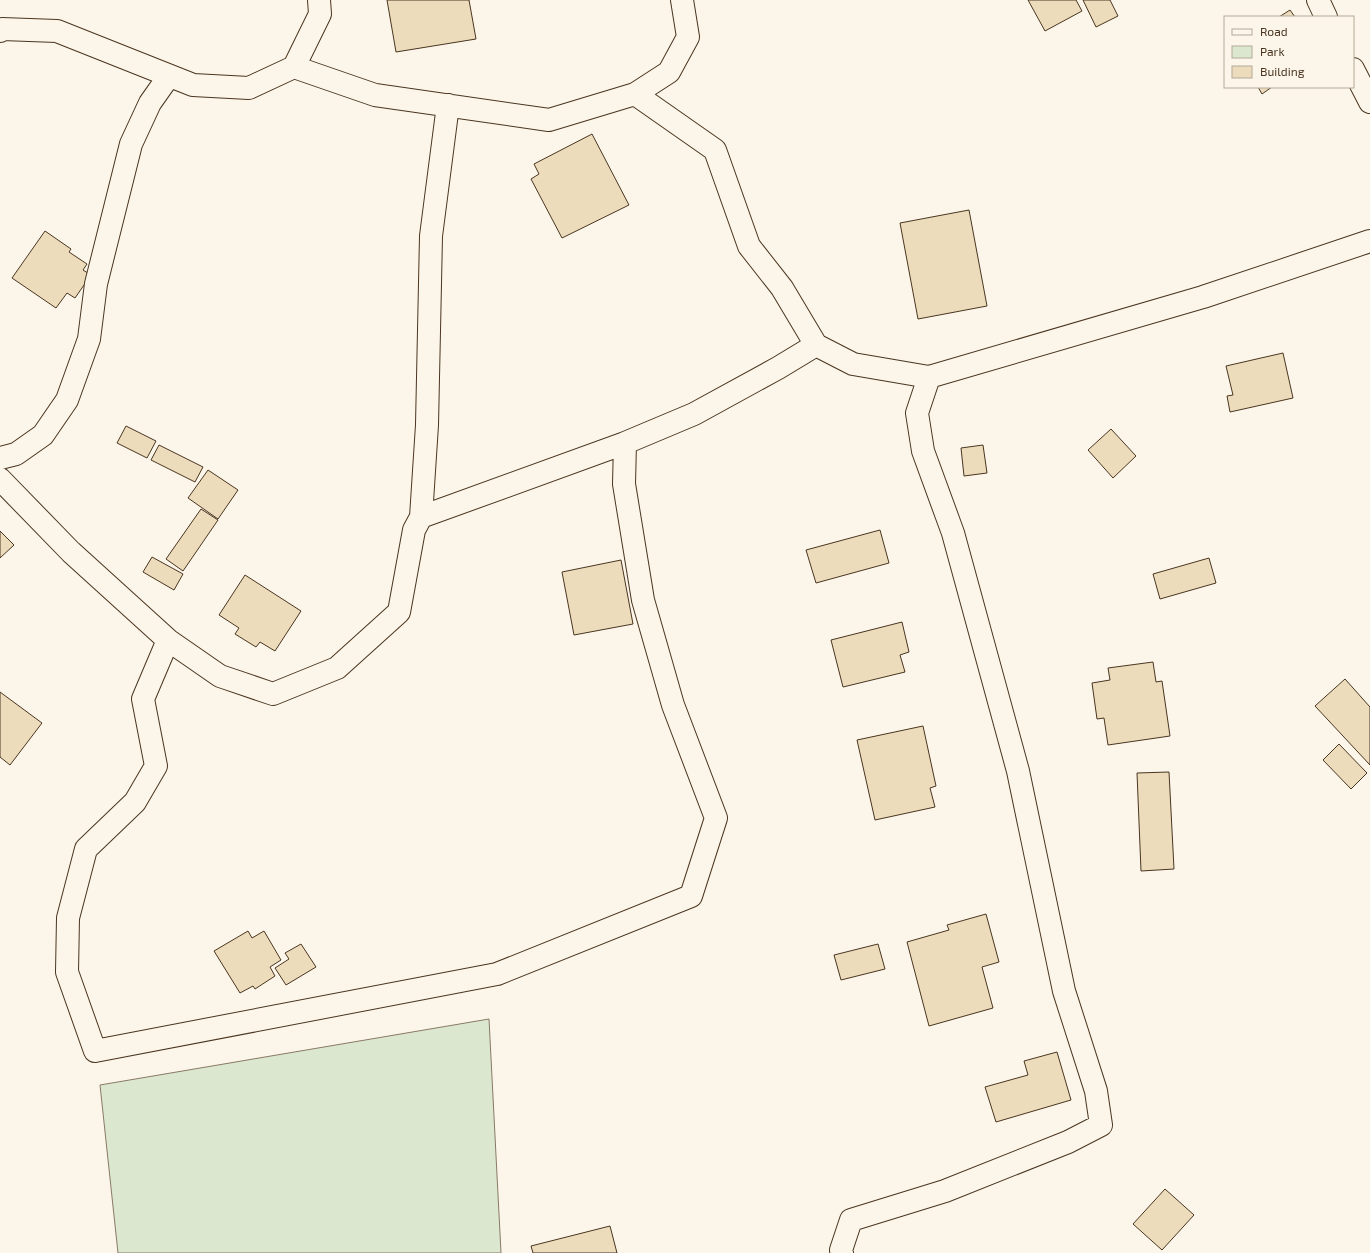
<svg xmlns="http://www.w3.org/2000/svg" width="1370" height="1253" font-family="'Exo 2',sans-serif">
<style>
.green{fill:#dce7d0;stroke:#887966}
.building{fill:#ecdcbc;stroke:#4a3520}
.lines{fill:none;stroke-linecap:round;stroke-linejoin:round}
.minor-casing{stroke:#4a3520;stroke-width:24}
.minor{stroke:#fbf6e9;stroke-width:22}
</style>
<rect width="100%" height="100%" fill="#fbf6e9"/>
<path class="green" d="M489,1019L501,1253H118L100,1085Z"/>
<path class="building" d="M387,0H469L476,39L396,52Z
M1028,0H1076L1082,11L1045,31Z
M1083,0H1110L1118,16L1096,27Z
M1290,10L1295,17H1279Z
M1258,87H1272L1262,94Z
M592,134L629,205L562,238L531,179L539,174L534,164Z
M969,210L987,306L918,319L900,223Z
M45,231L71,249L69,252L87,264L83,270L91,275L75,298L67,293L56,308L12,278Z
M1283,353L1293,398L1230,412L1227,396L1233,395L1226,366Z
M126,426L156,441L147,458L117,443Z
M1111,429L1136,456L1113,478L1088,450Z
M159,445L203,467L195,482L151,460Z
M983,445L987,473L964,476L961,448Z
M208,470L238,490L218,519L188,498Z
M201,509L218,520L183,571L166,559Z
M880,530L889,563L816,583L806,550Z
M0,531L14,545L0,558Z
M152,557L183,574L174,590L143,572Z
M1209,558L1216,583L1160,599L1153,574Z
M621,560L633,624L574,635L562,572Z
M245,575L301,611L275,651L260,642L256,647L235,634L239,628L219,615Z
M902,622L909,652L900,655L905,672L843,687L831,640Z
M1153,662L1156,682L1162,681L1170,736L1108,745L1104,718L1097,719L1092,683L1110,680L1108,668Z
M1345,679L1370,707V765L1315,706Z
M0,692L42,723L10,765L0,757Z
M923,726L936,786L930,788L935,807L875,820L857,740Z
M1339,744L1367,773L1351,789L1323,760Z
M1169,772L1174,869L1141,871L1137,773Z
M986,914L999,962L982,967L993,1008L929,1026L907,942L949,930L947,925Z
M248,931L252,938L264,931L281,960L270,967L275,976L255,989L253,986L240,993L214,951Z
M301,944L316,967L286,985L275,968L289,959L285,953Z
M878,944L885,969L841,980L834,955Z
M1057,1052L1071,1100L996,1122L985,1087L1028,1075L1024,1061Z
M1165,1189L1194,1215L1162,1250L1133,1224Z
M610,1226L617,1253H533L531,1246Z"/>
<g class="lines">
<defs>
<path id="minor" d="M1318,0L1326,17
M0,31L2,29L57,31L193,85L249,88L294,67L320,14L319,0
M294,67L375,95L549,120L635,94L669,72L688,37L682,0
M1353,69L1370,102
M635,94L715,150L749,246L782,288L816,345
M625,443L421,517L414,530L399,612L337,668L273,694L220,676L168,640L143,699L156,766L135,802L86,849L68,918L67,972L95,1051L497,974L691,896L716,818L673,705L643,600L624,484L625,443L694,414L778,368L816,345L853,364L929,377L1203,297L1370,241
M0,458L16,454L43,435L67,400L89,339L96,284L131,144L150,103L169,76
M0,479L71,552L168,640
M421,517L427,425L431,236L448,105
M842,1253L841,1250L851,1220L945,1191L1068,1142L1101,1125L1096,1091L1064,991L1018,771L953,533L923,451L917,413L929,377"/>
</defs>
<use href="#minor" class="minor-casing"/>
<use href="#minor" class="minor"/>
</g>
<rect x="1224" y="16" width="130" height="72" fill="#fbf6e9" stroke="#b4a999"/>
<rect x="1232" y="29" width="20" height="6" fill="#fbf6e9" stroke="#b4a999"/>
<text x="1260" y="36" font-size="12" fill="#4a3520">Road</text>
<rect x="1232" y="46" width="20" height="12" fill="#dce7d0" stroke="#b4a999"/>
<text x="1260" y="56" font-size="12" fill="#4a3520">Park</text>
<rect x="1232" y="66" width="20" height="12" fill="#ecdcbc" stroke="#b4a999"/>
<text x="1260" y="76" font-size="12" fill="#4a3520">Building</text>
</svg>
